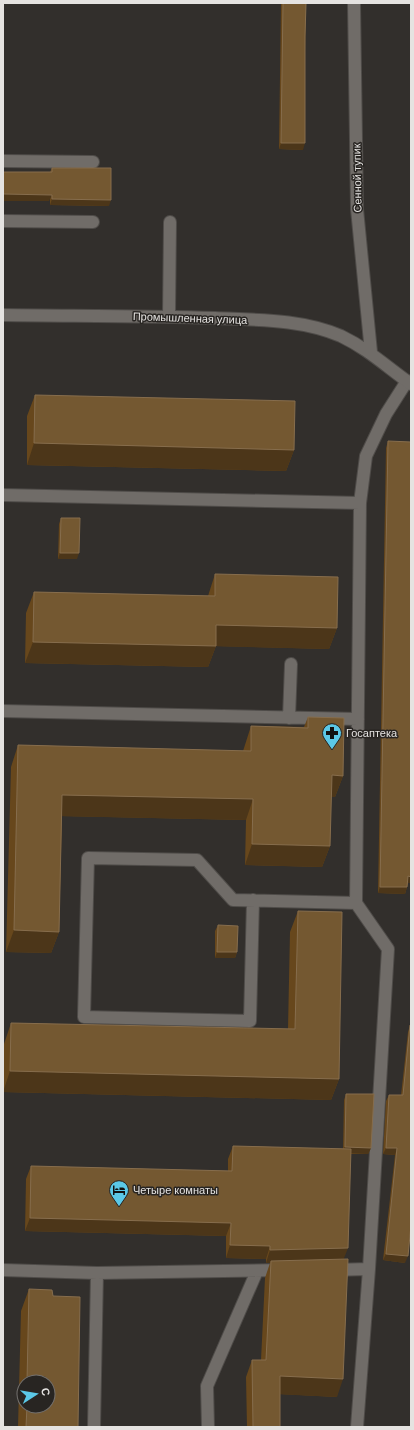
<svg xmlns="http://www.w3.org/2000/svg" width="414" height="1430" font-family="Helvetica,sans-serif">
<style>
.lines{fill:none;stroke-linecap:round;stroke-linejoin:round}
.lane-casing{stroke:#4f4c49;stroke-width:14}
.secondary-casing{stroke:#4f4c49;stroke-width:14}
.lane{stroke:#706c68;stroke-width:12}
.secondary{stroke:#706c68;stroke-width:12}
.wall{fill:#67471c;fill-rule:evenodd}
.shaded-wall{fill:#4c3619}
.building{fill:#745831;stroke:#866d4d}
.labels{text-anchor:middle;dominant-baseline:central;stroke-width:3;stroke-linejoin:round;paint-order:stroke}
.street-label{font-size:11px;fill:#e5e3e1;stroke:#282522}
.poi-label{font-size:11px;fill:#e5e3e1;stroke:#282522;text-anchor:start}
</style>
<rect width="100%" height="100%" fill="#322f2c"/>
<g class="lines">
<defs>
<path id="lane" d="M3,161L93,162
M3,221L93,222
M169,317L170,222
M3,495L360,503
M3,711L358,719
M289,718L291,664
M253,900L250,1021L84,1017L88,858L197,860L233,900L356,903
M3,1270L97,1273L94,1427
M332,1270L369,1269
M97,1273L284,1270
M208,1427L207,1386L257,1271
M357,1427L369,1269L388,949L356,903L360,503L366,456L386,414L407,381"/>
<path id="secondary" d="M354,3L357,209L371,352
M3,315C74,316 145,316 215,318C257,320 302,319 341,336C368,349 387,367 411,384"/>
</defs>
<use href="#lane" class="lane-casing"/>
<use href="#secondary" class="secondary-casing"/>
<use href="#lane" class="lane"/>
<use href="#secondary" class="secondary"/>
</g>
<path class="wall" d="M281,3H306L303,150L279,149Z
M52,168L109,206L50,205V172Z
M35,395L294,450L286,471L27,465V416Z
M388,441L411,883H408L407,887L405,894L378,893L386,448Z
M61,518L77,559H58L59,524Z
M215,574L337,628L329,649L216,646L208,667L25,663L26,613L34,592L208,596Z
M308,717L343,776L335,797H331L330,846L322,867L245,865L246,820L62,816L59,932L51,953L6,952L11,767L18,745L243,751L244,748L251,726L304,727Z
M298,911L339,1079L331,1100L3,1092L4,1044L11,1023L288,1029L290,932Z
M218,925L237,952L235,958H215V931Z
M410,1025L405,1263L383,1260L395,1155L383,1154L386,1101L389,1095H401L408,1032Z
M346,1094L371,1148L368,1154H351L343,1260L337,1397L280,1394V1427H247L246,1377L252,1360H261L265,1278L270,1263H266V1259L226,1258V1236L25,1231L26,1179L31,1166L228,1171V1159L233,1146L343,1149L344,1100Z
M29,1289L53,1296L78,1427H18L21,1311ZM24,1382H48V1406H24Z"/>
<path class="shaded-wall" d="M281,143H305L303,150L279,149Z
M3,194L52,195L49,201H3Z
M52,199L111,200L109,206L50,205Z
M34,443L294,450L286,471L27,465Z
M60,553H79L77,559H58Z
M216,625L337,628L329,649L208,646Z
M33,642L216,646L208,667L25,663Z
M332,775L343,776L335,797H324Z
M62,795L253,799L246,820L54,816Z
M252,844L330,846L322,867L245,865Z
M408,876L411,877V883H405Z
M380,887H407L405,894L378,893Z
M14,930L59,932L51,953L6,952Z
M217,952H237L235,958H215Z
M10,1071L339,1079L331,1100L3,1092Z
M345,1147L371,1148L368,1154L342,1153Z
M386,1148H397L395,1155L383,1154Z
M30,1218L231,1223L226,1236L25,1231Z
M230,1245L270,1246L266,1259L226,1258Z
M348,1248L343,1261H271L270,1263H266L270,1250Z
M386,1254L408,1256L405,1263L383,1260Z
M280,1376L343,1379L337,1397L274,1394Z"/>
<path class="building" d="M283,3H306L305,36V143H281Z
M52,168H111V200L52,199V195L3,194V172H52Z
M35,395L295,401L294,450L34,443Z
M388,441L411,442V877L408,876L407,887H380Z
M61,518H80L79,553H60Z
M215,574L338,577L337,628L216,625V646L33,642L34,592L215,596Z
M308,717L344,718L343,776L332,775L330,846L252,844L253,799L62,795L59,932L14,930L18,745L251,751V726L308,728Z
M298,911L342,912L339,1079L10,1071L11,1023L295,1029Z
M218,925L238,926L237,952H217Z
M410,1025L411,1026V1225L408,1256L386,1254L397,1148H386L389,1095H403Z
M346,1094H374L371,1148L345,1147Z
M233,1146L351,1149L348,1248L270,1250V1246L230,1245L231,1223L30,1218L31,1166L232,1171Z
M348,1259L343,1379L280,1376V1427H253L252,1360H266L271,1261Z
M29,1289L52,1290L53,1296L80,1297L78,1427H26L27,1406H48V1382H27Z"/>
<defs>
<symbol id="pharmacy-pin" viewBox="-11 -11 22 30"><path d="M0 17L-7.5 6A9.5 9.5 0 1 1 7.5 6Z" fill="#5bc8e7" stroke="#282522"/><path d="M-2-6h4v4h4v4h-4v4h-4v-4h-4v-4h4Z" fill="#111"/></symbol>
<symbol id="hotel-pin" viewBox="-11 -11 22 30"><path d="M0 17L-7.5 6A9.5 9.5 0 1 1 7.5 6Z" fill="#5bc8e7" stroke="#282522"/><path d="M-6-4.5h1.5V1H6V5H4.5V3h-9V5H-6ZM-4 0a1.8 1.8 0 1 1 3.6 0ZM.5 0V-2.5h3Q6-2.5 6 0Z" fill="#111"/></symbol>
</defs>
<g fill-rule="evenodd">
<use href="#pharmacy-pin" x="321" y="722" width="22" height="30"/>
<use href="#hotel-pin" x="108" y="1179" width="22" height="30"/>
</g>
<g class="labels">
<g class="street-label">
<text transform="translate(357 178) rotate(-91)">Сенной тупик</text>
<text transform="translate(190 318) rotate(2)">Промышленная улица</text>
</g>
<g class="poi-label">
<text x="346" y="733">Госаптека</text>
<text x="133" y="1190">Четыре комнаты</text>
</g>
</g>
<rect width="414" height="1430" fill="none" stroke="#e5e3e1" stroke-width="8"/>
<g transform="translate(36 1394) rotate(78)"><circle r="19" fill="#282522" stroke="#74716e"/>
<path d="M0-3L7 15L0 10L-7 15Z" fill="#5bc8e7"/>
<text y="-6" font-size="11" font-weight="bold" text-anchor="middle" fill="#e5e3e1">С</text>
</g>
</svg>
